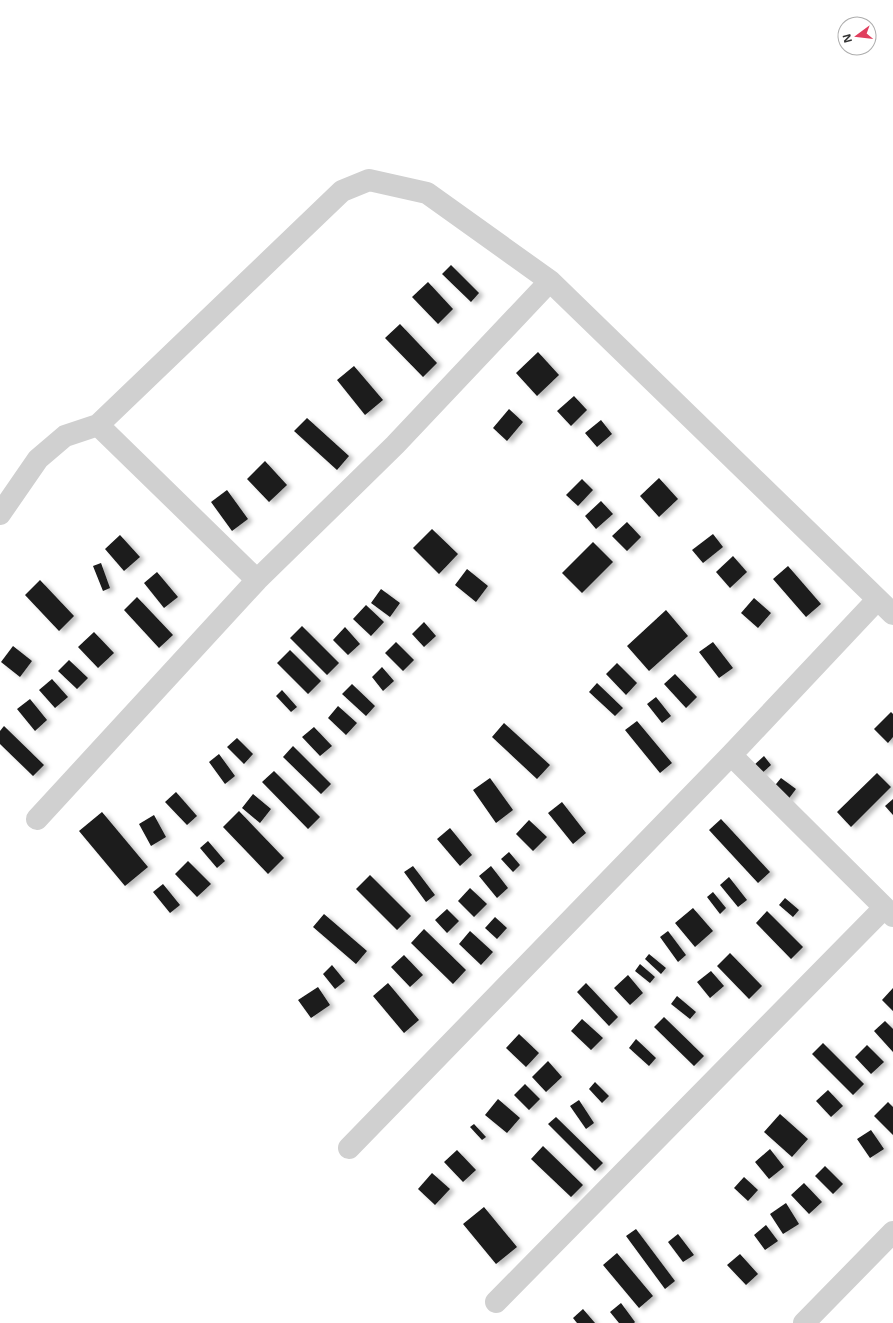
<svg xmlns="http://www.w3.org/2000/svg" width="893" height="1323" font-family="'Open Sans',sans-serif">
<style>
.building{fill:#1a1a1a;filter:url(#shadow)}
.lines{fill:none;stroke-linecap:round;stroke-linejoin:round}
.street{stroke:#d0d0d0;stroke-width:22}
</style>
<defs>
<filter id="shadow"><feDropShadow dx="4.5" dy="2.5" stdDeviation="2" flood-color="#0004"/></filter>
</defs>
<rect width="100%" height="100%" fill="#fff"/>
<path class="building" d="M451,265L479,293L471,302L442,274Z
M428,282L453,309L438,324L412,297Z
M400,324L437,363L423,377L385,338Z
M538,352L559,375L537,396L516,373Z
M354,366L383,400L365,415L337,380Z
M574,396L587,410L571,426L557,411Z
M509,409L523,422L507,441L493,428Z
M307,418L349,456L337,470L294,431Z
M601,420L612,434L597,447L585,433Z
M265,461L287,485L269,502L247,479Z
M659,478L678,499L659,517L640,496Z
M582,479L593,490L578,506L566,495Z
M227,490L248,519L232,531L211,502Z
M601,501L613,514L596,529L585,516Z
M627,522L641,537L627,551L612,536Z
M432,529L458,554L439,574L413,548Z
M713,534L723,547L703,563L692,550Z
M120,535L140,557L124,571L105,549Z
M593,542L613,562L582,593L562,573Z
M733,556L747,572L730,588L716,572Z
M101,563L110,588L103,591L93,566Z
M788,566L821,604L806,617L773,579Z
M467,569L488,586L476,602L455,585Z
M157,572L178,597L164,608L144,583Z
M40,580L74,616L59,631L25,595Z
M381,589L400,603L390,617L371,603Z
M137,597L173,635L159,648L124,610Z
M754,598L771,613L758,628L741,613Z
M366,605L384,622L371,636L353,619Z
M666,610L688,636L649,671L627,646Z
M424,622L436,636L424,647L412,634Z
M302,626L339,663L327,675L290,638Z
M345,627L360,644L348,655L333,640Z
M94,632L114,653L98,668L78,647Z
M396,642L414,660L403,671L385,653Z
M713,642L733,668L719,678L699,652Z
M13,646L32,661L20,677L1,662Z
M290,650L321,681L308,694L277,663Z
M69,660L88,678L77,689L58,671Z
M617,663L637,683L626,695L606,674Z
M382,667L394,681L383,691L372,677Z
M675,674L697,697L686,708L664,684Z
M52,679L68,697L55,708L39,690Z
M597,683L623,708L615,716L589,692Z
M352,684L375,706L366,716L342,694Z
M282,690L297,707L291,712L276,696Z
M656,697L671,716L662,723L647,704Z
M30,699L47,720L35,731L17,709Z
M338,706L357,723L346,735L328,718Z
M891,712L893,714V737L888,743L874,729Z
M637,721L672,763L660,773L625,730Z
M504,723L550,765L537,779L492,737Z
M4,726L44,765L33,776L0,744V731Z
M314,727L332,746L320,756L302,737Z
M237,738L253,754L244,764L227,747Z
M293,746L331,784L321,794L283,757Z
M219,754L235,776L225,784L209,762Z
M764,756L771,765L760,775L753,766Z
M274,771L320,817L308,829L262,782Z
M877,773L891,787L851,827L837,812Z
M490,778L513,810L496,823L473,790Z
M781,778L796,789L787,801L772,789Z
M176,792L197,816L187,825L165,802Z
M253,794L271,809L260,823L242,808Z
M893,799V815L885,806Z
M562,802L586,833L573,844L548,813Z
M239,811L284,858L268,874L223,827Z
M102,812L148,867L125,886L79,831Z
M154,815L166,837L151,846L139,824Z
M721,819L770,872L758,883L709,830Z
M529,820L547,837L533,851L516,834Z
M450,828L472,855L460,866L437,839Z
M208,841L225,861L217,868L200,848Z
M509,852L520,865L513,872L501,859Z
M188,861L211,884L197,897L175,874Z
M413,866L435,895L426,902L404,872Z
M491,866L508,888L497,898L479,876Z
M370,875L411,916L397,930L356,889Z
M729,877L747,900L738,907L720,885Z
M163,884L180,905L170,913L153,892Z
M470,888L487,904L474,917L458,901Z
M713,892L726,908L720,914L707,897Z
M785,898L799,910L793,917L779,905Z
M693,908L713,931L695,947L675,923Z
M447,909L459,921L447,933L435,920Z
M767,911L803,947L791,959L756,923Z
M324,914L367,951L356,964L313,927Z
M495,917L507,928L497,939L485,928Z
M424,929L466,970L453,984L411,943Z
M470,931L493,952L481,965L459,944Z
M668,931L686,955L678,962L660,937Z
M730,953L762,986L749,999L717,966Z
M649,954L666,968L661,974L645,959Z
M404,955L423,975L410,987L391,967Z
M640,964L655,977L650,983L635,971Z
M332,965L345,981L335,989L323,974Z
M711,971L724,986L710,998L697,982Z
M628,975L643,993L630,1005L614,988Z
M388,983L419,1020L404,1033L373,996Z
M586,983L618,1017L609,1026L577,992Z
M318,987L330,1005L311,1018L298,1000Z
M893,988V1011L882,1000Z
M677,996L696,1012L690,1019L671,1004Z
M664,1017L704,1056L694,1066L654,1027Z
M582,1019L603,1038L591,1050L571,1031Z
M885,1021L893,1029V1052L874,1031Z
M519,1034L539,1053L526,1067L506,1048Z
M636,1039L656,1058L649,1066L629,1048Z
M823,1043L864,1084L853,1095L812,1054Z
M867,1045L884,1062L871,1074L855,1057Z
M548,1061L562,1077L546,1092L532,1077Z
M595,1082L609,1096L602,1103L589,1089Z
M525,1084L540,1099L529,1110L514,1095Z
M828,1090L843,1106L831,1117L816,1101Z
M498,1099L520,1118L507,1133L485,1115Z
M579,1100L594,1123L586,1129L570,1106Z
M888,1102L893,1107V1135L874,1116Z
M780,1114L808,1139L792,1157L764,1132Z
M556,1117L603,1163L595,1171L548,1124Z
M474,1124L486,1137L482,1140L470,1127Z
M871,1130L884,1149L870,1158L857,1139Z
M543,1146L583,1185L571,1197L531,1159Z
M770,1149L784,1167L769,1179L755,1162Z
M457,1150L476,1170L463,1182L444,1162Z
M825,1166L843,1184L833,1194L815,1176Z
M432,1173L450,1189L435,1205L418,1189Z
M744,1177L758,1190L748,1201L734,1188Z
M804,1183L822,1202L809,1214L791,1195Z
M786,1203L799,1224L783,1234L770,1214Z
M484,1207L517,1247L496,1264L463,1224Z
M766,1225L778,1241L765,1250L754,1235Z
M636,1229L675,1281L665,1289L626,1236Z
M678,1234L694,1255L683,1262L668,1242Z
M617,1253L653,1296L639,1308L603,1265Z
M740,1254L758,1274L746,1285L727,1265Z
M621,1303L635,1322L634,1323H619L610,1312Z
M583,1309L595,1323H577L573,1318Z"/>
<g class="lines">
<path class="street" d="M98,425L257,580
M0,514L38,459L65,436L98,425L342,191L369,180L427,193L550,281L893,614
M731,755L893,916
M37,819L257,580L395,445L550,281
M349,1148L731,755L877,600
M496,1302L884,908
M804,1323L893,1232"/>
</g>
<g transform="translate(857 36) rotate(255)"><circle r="19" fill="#ffffff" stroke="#adadad"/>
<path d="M0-3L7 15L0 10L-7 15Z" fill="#e03f5e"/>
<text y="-6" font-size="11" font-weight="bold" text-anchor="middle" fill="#333333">N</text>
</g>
</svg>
